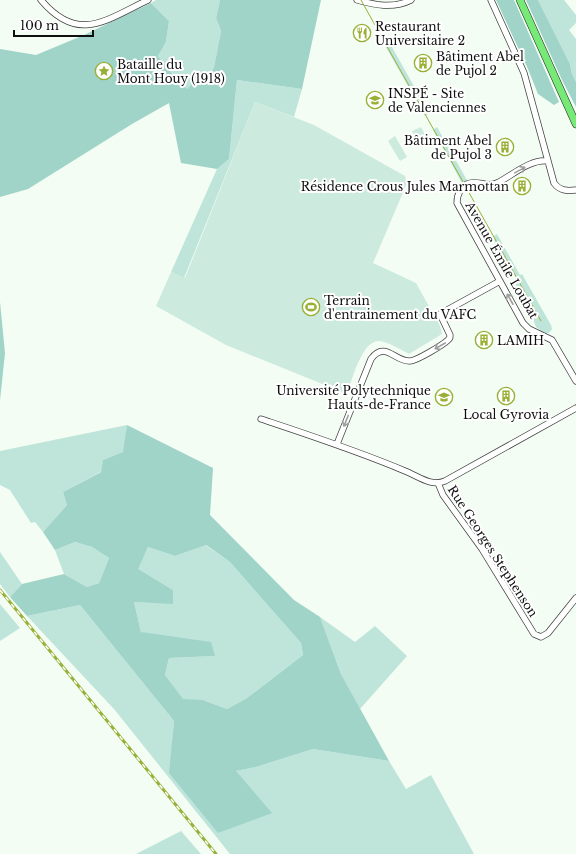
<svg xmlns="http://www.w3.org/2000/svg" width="576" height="854" font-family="'Libre Baskerville',serif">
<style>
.green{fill:#bfe5db}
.forest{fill:#a0d4c9;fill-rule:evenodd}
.pitch{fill:#cdeade}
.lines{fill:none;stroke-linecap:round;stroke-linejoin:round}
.minor-casing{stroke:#424242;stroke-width:7}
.major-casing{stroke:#202020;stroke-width:8}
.minor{stroke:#fff;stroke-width:5.5}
.major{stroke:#77e977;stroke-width:7}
.tram{stroke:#98b036;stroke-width:1}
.rail-casing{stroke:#98b036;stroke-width:3}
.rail{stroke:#fff;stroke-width:1.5;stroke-dasharray:4.5;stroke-linecap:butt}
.oneway{stroke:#9f9f9f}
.labels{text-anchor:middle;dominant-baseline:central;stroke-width:4;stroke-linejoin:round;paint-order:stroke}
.poi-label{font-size:12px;fill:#0f0f0f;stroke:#fff;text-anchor:start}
.street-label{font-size:12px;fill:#0f0f0f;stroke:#fff}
</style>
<rect width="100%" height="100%" fill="#f3fdf3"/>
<path class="green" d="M156,0H220L216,18L221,31L214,67L206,81L188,89L181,85L158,56L166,42L169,21L151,3Z
M538,0H564L576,15V23L569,30L576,39V82L572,74L570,64Z
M388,40L429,113L425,116L383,42Z
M237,80L302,89L294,117L255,102L184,278L171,272L217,169L229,159Z
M437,127L468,182L463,185L433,130Z
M497,234L520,275L522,274L551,325L552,329L549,333H544L536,327L528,306L513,280L516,278L492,237Z
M127,425L124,452L103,460L102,471L63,492L67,505L43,532L35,522L31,523L10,490L0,485V451Z
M75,542L92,547L109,558L99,583L87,587L64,574L55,550Z
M205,545L230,562L301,643L303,655L247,698L227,709L203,700H183L165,675L169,658L214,656L141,632L134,602L173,603V590L137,569L148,547L175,556Z
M0,552L22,584L10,597L0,584Z
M0,604L20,628L0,641Z
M80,605L174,721L170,773L235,771L256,767L313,749L389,761L406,789L431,775L474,854H230L114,709L27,616Z
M320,617L355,642L375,626L407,656L360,709L341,674Z
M181,831L201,854H136Z"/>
<path class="forest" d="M220,0H321L302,89L237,80L229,159L217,169L181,163L169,103L132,124L28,189L0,197V49L36,55L84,35L151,3L169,21L166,42L158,56L181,85L188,89L193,81H206L214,67L221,31L216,18Z
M496,0H514L559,102L554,105L538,94L528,69Z
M526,0H538L570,64L572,74L576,82V107L562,80Z
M0,302L5,353L0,400Z
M127,425L213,468L210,515L294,600L320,617L341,674L389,761L313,749L256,767L236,771L272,813L218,833L169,773L174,721L80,605L27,616L10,597L22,584L64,574L87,587L99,583L109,558L92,547L75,542L55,550L43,532L67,505L63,492L101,472L103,460L123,452ZM206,545L230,562L301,643L303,655L247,698L227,709L203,700L183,699L165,675L169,658L215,656L211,642L141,632L134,602L173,604V590L138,569L148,547L175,556Z"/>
<path class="pitch" d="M255,102L314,125L405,176L407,183L373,263L416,283L440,326L442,334L409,354C402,350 388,342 380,341C362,339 352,380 347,394L226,345L156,306L171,272L185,278Z
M421,127L429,142L421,147L412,131Z
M395,136L407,157L400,161L388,141Z"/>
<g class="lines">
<defs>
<path id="minor" d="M41,0C78,44 106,20 148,0
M357,0C375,5 393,9 411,0
M491,0L524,73L554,183C560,191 567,191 576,190
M548,161C530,159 513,175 497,183C487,188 476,179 467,184C460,188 457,195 457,203L523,323L529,329L552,340L576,381
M261,419C309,435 358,451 405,471C418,476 431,487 445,481L576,408
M337,444L371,359C385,340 395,362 410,361C416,361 443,345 448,340C450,338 450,338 450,335L440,314L500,281
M438,483L443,495L482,549L534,634L541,637L548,633L576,598"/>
<path id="major" d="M520,0L576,124"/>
</defs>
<use href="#minor" class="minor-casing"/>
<use href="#major" class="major-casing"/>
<use href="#minor" class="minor"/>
<use href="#major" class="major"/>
<path class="tram" d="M361,0L541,321"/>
<defs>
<path id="rail" d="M0,590L216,854"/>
</defs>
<use href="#rail" class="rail-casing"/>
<use href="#rail" class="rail"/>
</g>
<defs><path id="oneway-shaft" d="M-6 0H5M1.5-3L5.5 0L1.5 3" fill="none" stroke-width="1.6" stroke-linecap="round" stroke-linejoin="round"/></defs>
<g class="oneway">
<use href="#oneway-shaft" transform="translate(520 170) rotate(-29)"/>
<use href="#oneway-shaft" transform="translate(510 299) rotate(-119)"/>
<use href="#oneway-shaft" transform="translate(440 346) rotate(150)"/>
<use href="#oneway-shaft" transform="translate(346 421) rotate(112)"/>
</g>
<defs>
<symbol id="restaurant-ring" viewBox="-11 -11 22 22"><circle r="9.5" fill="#fff" stroke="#98b036" stroke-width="1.5"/><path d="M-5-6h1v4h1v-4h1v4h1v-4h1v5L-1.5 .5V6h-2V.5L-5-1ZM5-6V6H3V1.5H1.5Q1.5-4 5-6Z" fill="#98b036"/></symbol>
<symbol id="building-ring" viewBox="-11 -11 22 22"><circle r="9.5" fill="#fff" stroke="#98b036" stroke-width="1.5"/><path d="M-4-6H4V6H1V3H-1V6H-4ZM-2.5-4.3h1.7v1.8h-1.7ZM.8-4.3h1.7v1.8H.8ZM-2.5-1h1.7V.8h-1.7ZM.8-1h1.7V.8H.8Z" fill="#98b036"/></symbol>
<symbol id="sight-ring" viewBox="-11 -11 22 22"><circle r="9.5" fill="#fff" stroke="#98b036" stroke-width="1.5"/><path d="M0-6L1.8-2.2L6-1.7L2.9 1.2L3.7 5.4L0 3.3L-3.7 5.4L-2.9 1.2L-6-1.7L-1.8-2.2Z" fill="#98b036"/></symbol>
<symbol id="university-ring" viewBox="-11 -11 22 22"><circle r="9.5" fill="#fff" stroke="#98b036" stroke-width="1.5"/><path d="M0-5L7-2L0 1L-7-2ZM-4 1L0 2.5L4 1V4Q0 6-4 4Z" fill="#98b036"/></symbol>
<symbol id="stadium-ring" viewBox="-11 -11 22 22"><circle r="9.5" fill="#fff" stroke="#98b036" stroke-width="1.5"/><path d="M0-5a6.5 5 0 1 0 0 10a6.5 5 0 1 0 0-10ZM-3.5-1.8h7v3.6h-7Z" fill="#98b036"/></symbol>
</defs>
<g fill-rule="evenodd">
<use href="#restaurant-ring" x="352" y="23" width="20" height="20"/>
<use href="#building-ring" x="413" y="53" width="20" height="20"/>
<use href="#sight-ring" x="94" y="61" width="20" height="20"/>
<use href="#university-ring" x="365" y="90" width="20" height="20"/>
<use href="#building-ring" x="495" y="137" width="20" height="20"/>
<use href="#building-ring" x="512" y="176" width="20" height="20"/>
<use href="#stadium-ring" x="301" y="297" width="20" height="20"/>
<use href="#building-ring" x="474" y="330" width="20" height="20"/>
<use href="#building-ring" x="496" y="386" width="20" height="20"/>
<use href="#university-ring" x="434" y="387" width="20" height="20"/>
</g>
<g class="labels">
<g class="poi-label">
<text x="375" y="26">Restaurant<tspan x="375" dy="14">Universitaire 2</tspan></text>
<text x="436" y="56">Bâtiment Abel<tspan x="436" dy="14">de Pujol 2</tspan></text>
<text x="117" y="64">Bataille du<tspan x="117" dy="14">Mont Houy (1918)</tspan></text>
<text x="388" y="93">INSPÉ - Site<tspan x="388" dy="14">de Valenciennes</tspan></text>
<text x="492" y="140" text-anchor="end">Bâtiment Abel<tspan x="492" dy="14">de Pujol 3</tspan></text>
<text x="509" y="186" text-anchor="end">Résidence Crous Jules Marmottan</text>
<text x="324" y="300">Terrain<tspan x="324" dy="14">d'entrainement du VAFC</tspan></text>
<text x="497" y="340">LAMIH</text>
<text x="431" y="390" text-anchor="end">Université Polytechnique<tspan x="431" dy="14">Hauts-de-France</tspan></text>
<text x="506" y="414" text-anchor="middle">Local Gyrovia</text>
</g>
<g class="street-label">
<text transform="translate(502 260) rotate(60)">Avenue Émile Loubat</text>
<text transform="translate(493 551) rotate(57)">Rue Georges Stephenson</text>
</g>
</g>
<path d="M14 30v6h79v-6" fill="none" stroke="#0f0f0f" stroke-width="2"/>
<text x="20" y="30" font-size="12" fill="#0f0f0f" stroke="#ffffff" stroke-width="3" paint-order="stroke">100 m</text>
</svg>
